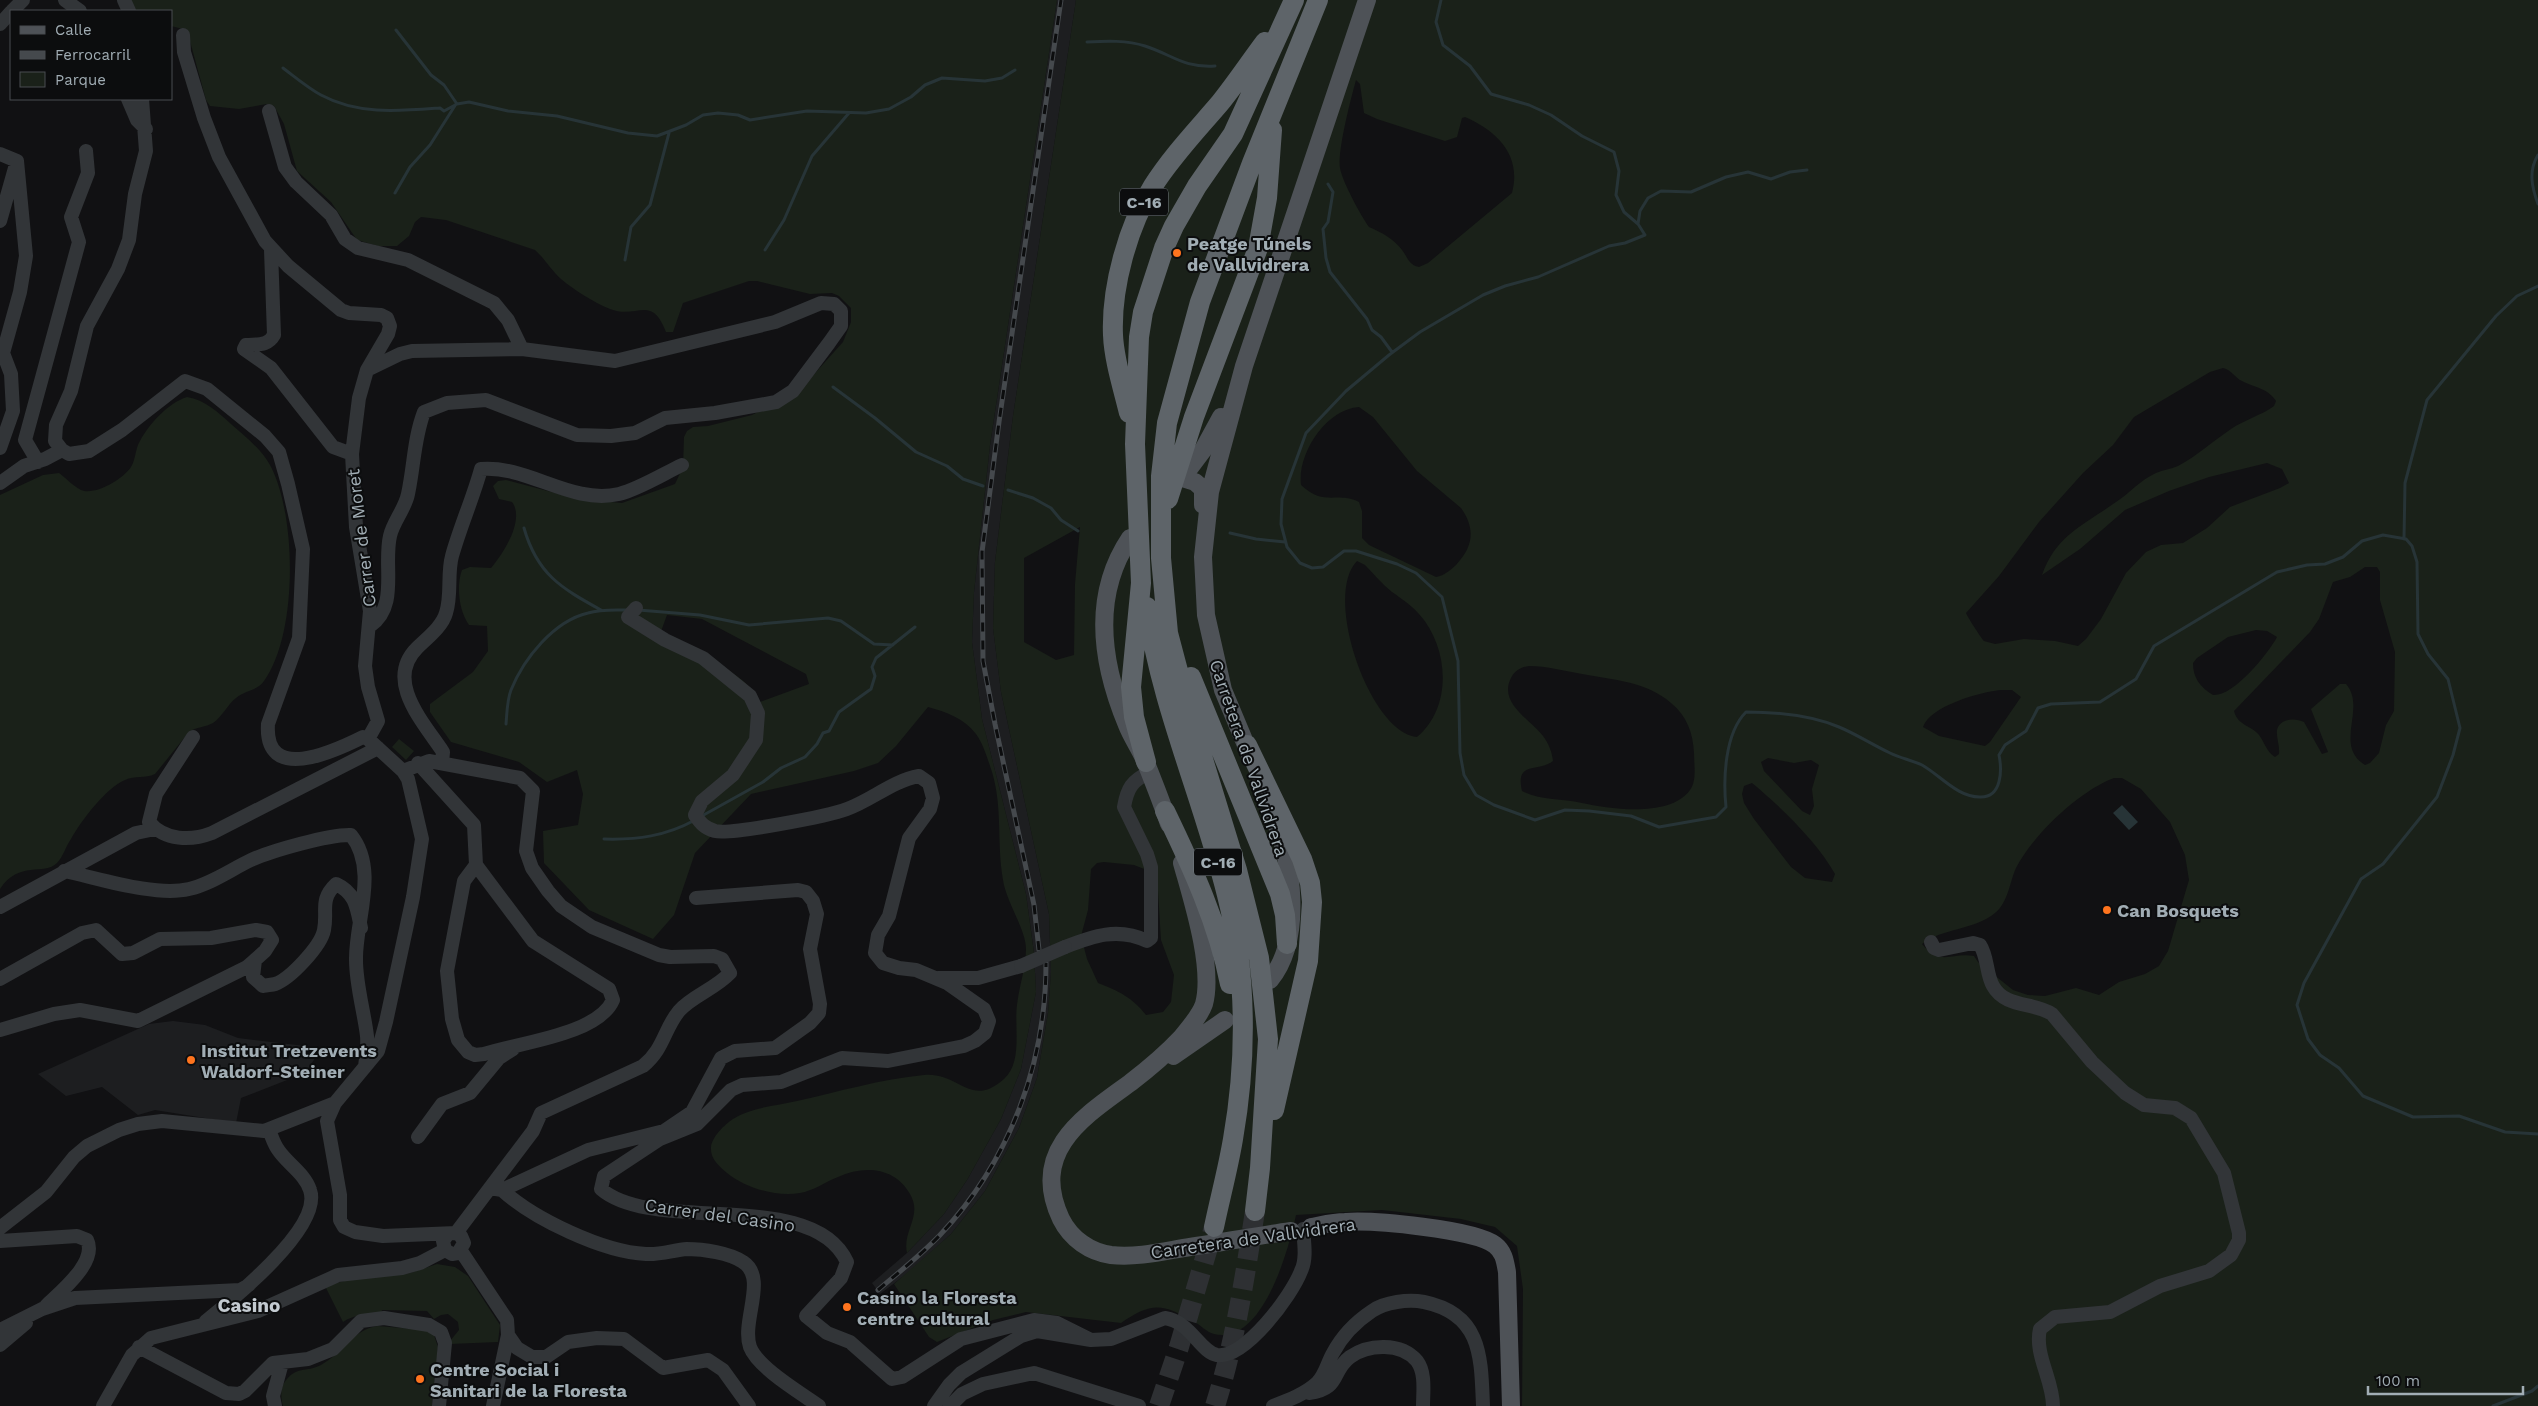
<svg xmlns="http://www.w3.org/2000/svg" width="2538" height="1406" font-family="'Work Sans',sans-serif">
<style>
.built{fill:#1d1e20}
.green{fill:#1a2119;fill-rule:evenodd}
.water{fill:#273437}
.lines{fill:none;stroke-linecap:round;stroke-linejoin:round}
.stream{stroke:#273437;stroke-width:3}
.highway-tunnel{stroke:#2e3033;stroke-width:20;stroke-dasharray:20 10;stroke-linecap:butt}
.minor{stroke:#323538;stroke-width:14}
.major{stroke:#4e5257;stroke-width:18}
.highway{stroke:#5e6469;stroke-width:20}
.rail-casing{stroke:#45494d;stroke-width:5}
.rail{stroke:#0c0d0e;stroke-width:3;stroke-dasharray:9;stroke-linecap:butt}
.minor-bridge{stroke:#323538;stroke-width:14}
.poi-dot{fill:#fe741e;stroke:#0c0d0e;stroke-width:2}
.labels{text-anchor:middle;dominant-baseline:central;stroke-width:4;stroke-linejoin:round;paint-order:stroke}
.shield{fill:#0c0d0e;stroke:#747d82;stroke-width:1}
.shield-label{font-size:16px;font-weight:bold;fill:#a1adb4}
.poi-label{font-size:18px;font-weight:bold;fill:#a1adb4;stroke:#0c0d0e;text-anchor:start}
.street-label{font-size:18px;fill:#a1adb4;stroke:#0c0d0e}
.neighbourhood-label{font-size:19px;font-weight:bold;fill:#c3cad0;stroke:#0c0d0e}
</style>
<rect width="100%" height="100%" fill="#111113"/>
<path class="built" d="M1057,0H1076L1013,416L995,562L993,628L1001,692L1049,914L1051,972L1048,1013L1037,1078L1019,1128L985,1191L951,1234L909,1272L880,1294L872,1283L907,1253L944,1214L967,1180L1001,1119L1021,1069L1036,992L1034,953L1026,894L982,719L972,642L974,592L990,445Z
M173,1021L205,1025L238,1038L322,1048L305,1073L241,1098L236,1123L155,1110L138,1115L102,1087L66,1096L38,1074L149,1024Z"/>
<path class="green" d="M130,0H1057L990,445L974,592L972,642L982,719L1026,894L1034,953L1036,992L1021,1069L1001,1119L967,1180L944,1214L907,1253C902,1231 923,1216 910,1194C895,1167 864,1165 838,1177C825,1182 813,1191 800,1193C775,1197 746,1188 727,1173C719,1166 710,1159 711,1147C712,1137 724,1125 733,1119C752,1107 776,1106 797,1101C838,1092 881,1079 924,1075C960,1072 970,1109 1004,1079C1023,1062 1014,1027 1017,1005C1019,987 1026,967 1026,949C1026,930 1006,901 1003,880C996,839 1004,803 989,763C986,754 982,742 976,734C964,718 946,712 928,707L896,746L878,763L854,771L751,794L695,853L674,915L653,939L589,910L544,863L543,831L578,825L583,794L577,770L547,782L519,762L451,742L430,712V704L473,672L488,651L487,626L469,625C459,611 456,586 462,570L470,567L491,568C504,553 525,519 512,502L499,499L493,486L498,481L506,480L578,499L622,503L675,484L683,467L684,437L687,431L693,427L708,426L752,415L799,391L843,342L851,322V308L839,296L832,293L810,294L757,281H749L683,303L673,332H666C651,293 637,320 610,309C593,302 574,290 561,279C551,270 545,259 535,250L446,220L421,217L415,222L409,236L397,246H378L357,240L331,202L297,171L284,124L274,106L267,104L239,109L210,106L206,100L187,30L171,26V11H136ZM667,615L702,619L806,674L809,684L760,702C749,673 688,649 660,634Z
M1076,0H2538V1406H1522L1523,1289L1517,1246L1495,1227L1461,1219L1382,1210L1296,1215C1289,1248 1263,1346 1214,1334C1206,1332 1201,1325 1194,1322C1163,1303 1151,1302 1121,1323L1026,1312L993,1320L937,1342L929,1337L894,1284L951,1234L985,1191L1019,1128L1037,1078L1048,1013L1051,972L1049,914L1001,692L993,628L995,562L1013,416ZM1356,80L1360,84L1364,113L1377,119L1445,141L1457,137L1462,118L1465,117C1497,131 1522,155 1512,193L1428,263L1419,267C1409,265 1408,258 1402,250C1394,239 1381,232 1369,227C1361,216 1342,181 1340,168C1337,152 1351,98 1356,80ZM2223,368C2232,370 2235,378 2242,381C2255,388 2268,388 2276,401L2274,406C2262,415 2244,420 2231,429C2213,441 2197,456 2178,466C2171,469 2163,470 2156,473C2140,480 2130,493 2116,502C2084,525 2056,535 2042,575L2080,549L2125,510L2169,491L2209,477L2267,463L2282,469L2289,483L2280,488L2230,507L2207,528L2183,543L2161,545L2146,552L2126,573L2101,619L2086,639L2078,646L2055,641L2024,639L1995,644L1984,641C1981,638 1967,616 1966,613L1999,576L2039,522L2083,473L2113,445L2134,417L2210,372ZM1359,407L1373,417L1417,471L1461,508C1476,529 1473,547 1456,565C1449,571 1445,575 1436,577L1369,545L1362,538V511L1359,502C1336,491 1324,507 1301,485C1297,454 1326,409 1359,407ZM1080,527L1075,584L1074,655L1056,660L1024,642V558ZM1357,561L1365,565C1374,574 1382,584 1392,592C1402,599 1411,605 1419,614C1449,647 1453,707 1417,737C1371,734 1322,597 1357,561ZM2365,567H2377L2380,572V600L2395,652L2394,711L2386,725L2379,753L2370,763L2365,765C2333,745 2367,708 2346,684H2340L2311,709L2328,752L2322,754L2304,722C2295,718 2280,718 2277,730C2276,737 2280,746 2279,754L2275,757C2266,751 2265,743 2259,735C2251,725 2238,726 2234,711L2310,632L2319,619L2333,582L2350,577ZM2256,630L2267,631L2277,637C2268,654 2233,697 2213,695C2200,687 2193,678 2193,663L2197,658L2228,637ZM1529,666C1547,666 1565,671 1582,674C1613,680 1646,681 1671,703C1687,716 1693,733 1694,753C1694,765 1697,781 1690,790C1670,818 1610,809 1582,803C1561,798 1541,801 1522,791C1515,760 1538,773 1553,761C1552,752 1549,744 1543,736C1531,720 1498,703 1511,678C1515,670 1521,667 1529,666ZM2001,690H2012L2021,697L1990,742L1985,746L1939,736L1923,727C1930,706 1980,692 2001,690ZM1768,758L1794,763L1811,760L1819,765L1812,789L1814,806L1810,815L1802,811L1764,771L1761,762ZM2114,778H2122L2141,789L2170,822L2185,855L2189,880L2168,951L2159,966L2145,974L2119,982L2099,995L2076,988L2045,996L2028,995L2013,990L1978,962L1974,956C1950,952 1942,967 1922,944C1942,928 1975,930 1995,913C2008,903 2010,881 2016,868C2033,835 2079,791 2114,778ZM1752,783C1780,806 1818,843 1835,874L1832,882L1805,878L1791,867L1754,819L1744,803L1742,794L1744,786ZM1104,862L1134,865L1157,874L1161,940L1174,975L1171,1002L1163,1012L1146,1015C1133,998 1119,991 1098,983L1087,959L1081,936L1088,910L1091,869L1097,863Z
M187,397C205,400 218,412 231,424C245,436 261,449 270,465C297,515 298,634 264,681C257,691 245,690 236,698C227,705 222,717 213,723C206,727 196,727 189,732L155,774C145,779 135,775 125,780C106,788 81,821 71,839C66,846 63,857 57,863C44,876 19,860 0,889V495L43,475L59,473C66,478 73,486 81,490C95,496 123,479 131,467C136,459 135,449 140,441C149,424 168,403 187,397Z
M399,739L414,751L406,760L392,747Z
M437,1264L455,1267L468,1276L500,1325L498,1342L450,1344V1341L459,1330L458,1322L448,1314L441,1315L434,1319L427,1311L382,1310L381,1314C367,1314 355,1314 343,1322L325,1286L348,1280L410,1273Z
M378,1326L426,1330L434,1335L438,1347L432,1405L435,1406H283C281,1399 280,1390 284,1383C296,1365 306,1373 321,1365C343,1353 353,1329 378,1326Z"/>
<path class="water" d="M2122,805L2138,822L2129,830L2113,813Z"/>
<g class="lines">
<path class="stream" d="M1441,0L1436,22L1443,45L1470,66L1491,94L1529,105L1551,115L1582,136L1614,152L1619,171L1616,195L1624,212L1638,224L1645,235L1625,243L1609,246L1538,277L1505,286L1483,295L1420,332L1389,355L1346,391L1306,433L1282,499L1281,524L1287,547L1300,563L1312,568L1323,567L1344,551H1356L1397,564L1416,573L1442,597L1458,661L1460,753L1464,775L1476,795L1494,805L1535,820L1565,810L1589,811L1631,816L1659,827L1716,817L1726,807C1723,778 1725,733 1746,712C1777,712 1810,715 1839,727C1856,734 1873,745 1890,753C1900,758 1911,760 1922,765C1940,775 1958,798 1981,797C2002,797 2002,770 1999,755L2005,745L2026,731L2038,708L2051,704L2100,702L2136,679L2154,646L2277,572L2307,565L2325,564L2343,557L2362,541L2383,535L2406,539L2412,546L2417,562L2418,634L2428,654L2448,679L2460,728L2453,755L2437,797L2383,864L2361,879L2304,983L2297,1005L2308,1039L2320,1055L2339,1068L2363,1096L2413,1117L2459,1116L2505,1132L2538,1134
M396,30L431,75L444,85L457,104
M1087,42C1106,41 1127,40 1145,46C1173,55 1183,68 1215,66
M283,68C295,77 308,88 321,95C358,115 399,111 440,108L444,111L457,104L469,102L508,111L557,116L628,133L657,136L686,125L703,115L718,113L738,115L750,120L807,111L866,113L889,109L911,97L925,85L942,78L985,81L1002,78L1015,70
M2538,155C2528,171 2532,188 2538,204
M1328,184L1333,192L1328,222L1323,229L1326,258L1330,272L1367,319L1372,330L1381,337L1392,352
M395,193L410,167L430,145L456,104
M1638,224L1640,211L1648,198L1661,191L1691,192L1726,177L1748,172L1771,179L1790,172L1807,170
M765,250L784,220L812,156L849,113
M625,260L631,227L650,205L669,133
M833,387L875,418L916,452L947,466L963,479L983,486
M1008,490L1033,498L1051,508L1061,520L1078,531
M524,528C537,574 561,588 601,610
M1230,533L1256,539L1285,542
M2404,539L2405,483L2427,400L2496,316L2517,296L2538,286
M638,610L700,615L749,625L828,618L841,621L874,644L893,645
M506,724C507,713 507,700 511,690C524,658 554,621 588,613C601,609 614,610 627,610
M700,817L763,782L781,768L805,757L817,744L823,733L829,731L839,712L871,689L875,676L872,667L876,658L915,627
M604,839C637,840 666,836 695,820
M2493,1406L2532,1391L2538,1386"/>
<path class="highway-tunnel" d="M1159,1406L1179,1347L1214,1227
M1215,1406C1235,1343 1245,1276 1255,1211"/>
<path class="minor" d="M65,0L80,11
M124,0L129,11
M12,11L23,0
M0,24L11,12
M183,35L184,52L204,118L219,157L265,241L288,266L341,310L349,313L381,315L387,318L390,326L388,334L367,370L359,398L352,454L356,527L370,611L365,666L368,687L378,721L368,739
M128,99L137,120L146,129
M142,99L146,151L135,194L129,240L118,269L87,326L71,391L56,425L55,441L62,450L69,454L89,451L122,430L185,381L207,389L265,436L279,452L288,484L303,549L299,638L268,724C264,784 333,752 363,737L368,739L403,771L408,779L422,839L413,897L386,1022L378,1051L335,1103L327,1121L340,1195V1220L344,1227L355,1232L383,1236L456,1233L461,1236L464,1243L458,1253L452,1254L445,1250L443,1241L448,1234
M269,111L285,167L296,182L331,215L345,239L358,248L408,260L494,303L508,320L522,349
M0,154L17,161L26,256L20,292L3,353L11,374L13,411L0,448
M0,221L15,168
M271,250L274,335C268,346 258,344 246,345L244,349L271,368L333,447L352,454
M367,370L400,354L412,351L522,349L615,361L775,322L821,303L834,304L841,311V326L829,343L793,391L776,402L715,413L665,418L635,433L611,436L577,435L486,400L447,403L424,412C414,438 414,466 408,494C405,509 393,522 390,536C383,566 399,606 370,626
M38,462L25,440L79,242L71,217L88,173L86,151
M0,483L24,466L45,459L62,450
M636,608L628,617L665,640L703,658L750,696L758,713L756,740L733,775L702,801L695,815C701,824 705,828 715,831C730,835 829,816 847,809C872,800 892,781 919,776L929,783L933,798L930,809L909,838L889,916L878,935L875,953L883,963L899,968L916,970L947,983L984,1009L989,1021L985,1033L975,1041L964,1046L888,1061L842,1058L781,1082L742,1085L731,1090L697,1124L660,1139
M193,737L156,794L149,822C165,841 191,841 212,833L378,748
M418,763L474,825L476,865L464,881L447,971L452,1019L458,1040L468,1052L475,1055L484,1054C517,1043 598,1035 613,1000L609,989L533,941L476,865
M442,763L443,752C424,723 384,681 417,648C427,638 442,627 446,613C452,595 447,574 452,556C460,527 473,498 481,469C528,465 571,505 619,494C639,489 663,474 682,465
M403,771L429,761L520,778L533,791L526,851L532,868L548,891L561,906L592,927L659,955L670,957L714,956L722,959L730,973C715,989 692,996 679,1011C664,1029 664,1049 643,1066L541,1113L533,1131L456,1233
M64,871C98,878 155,897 189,889C211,884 230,870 251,860C271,851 330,834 351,835C379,870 355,922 356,960C356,985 364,1011 367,1036C368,1046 366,1057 365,1067
M0,907L136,833L155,829
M1931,942L1934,948L1939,950L1973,943L1980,945C1988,957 1986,974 1993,986C2005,1008 2034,1002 2052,1014L2092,1062L2125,1093L2144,1105L2175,1108L2191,1118L2224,1173L2239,1233V1240L2231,1255L2209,1271L2160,1286L2110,1312L2055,1317L2040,1329C2034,1354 2053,1380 2053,1406
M1065,947C1093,936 1118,927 1147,941L1151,938V867L1147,854L1124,807C1127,789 1132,780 1149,773
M938,978H978L1021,966
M0,979L82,933L96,930L122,954L133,953L160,939L211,938L256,930L267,932L272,940L265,951L255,960L253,977L263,986C267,985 272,985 275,984C290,979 321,946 324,930C328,911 319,900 336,884C356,893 357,909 361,928
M0,1030L54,1014L80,1010L138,1021L247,967L255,960
M664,1132L660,1139L604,1176L601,1189C654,1235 813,1187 847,1262L841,1278L806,1316L827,1333L850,1342L892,1379L902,1377L961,1339L1034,1320L1057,1323L1091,1340
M418,1137L442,1104L470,1093L499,1058L513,1049
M490,1188L502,1190L588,1150L664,1131L692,1112L721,1058L735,1051L775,1048L810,1023L819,1013L820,1004L810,949L817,914L813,901L806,892L798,890L696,898
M502,1190C534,1219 603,1252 646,1254C660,1255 674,1250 687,1249C703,1249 730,1253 743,1262C768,1278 741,1321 750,1347C758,1368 801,1393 819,1406
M0,1228L46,1192L74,1157L87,1146L119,1130L138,1124L162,1121L264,1131L335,1103
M0,1241L77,1236L87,1240C98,1262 60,1292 46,1306
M461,1251L507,1320L508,1335L493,1406
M206,1321C232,1300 323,1227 310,1190C305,1174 288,1164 279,1151C274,1145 272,1137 269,1130
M0,1330L42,1309L75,1298L240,1290L249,1285
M508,1335L517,1348L532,1357H546L568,1342L597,1338L624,1339L663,1368L708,1360L723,1370L749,1406
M0,1345L26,1323
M139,1347L226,1393L239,1394L245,1391L273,1363L308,1359L333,1349L361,1321L384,1318L429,1325L441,1332L445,1343L439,1406
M1309,1393C1341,1389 1331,1371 1350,1357C1368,1344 1401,1342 1417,1361C1426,1373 1423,1392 1423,1406
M103,1406L132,1355L151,1338L258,1311L338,1275L402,1268L420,1263L445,1250
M275,1406L273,1396L282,1363
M934,1406L949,1385L961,1373L1021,1336L1037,1331L1091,1340L1111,1339L1165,1318C1191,1322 1200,1352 1217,1355C1245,1359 1292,1295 1301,1271C1307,1259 1304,1242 1303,1229
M950,1406L962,1394L983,1384L1034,1373L1139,1406
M1273,1406C1289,1400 1305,1394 1317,1383C1326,1374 1327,1363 1333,1353C1342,1336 1357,1321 1372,1311C1385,1302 1408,1299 1424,1302C1482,1314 1481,1357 1483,1406"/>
<path class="major" d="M1203,505V489L1195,482L1182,478L1203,450L1221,417
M1130,538C1091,596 1102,665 1127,725C1132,738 1141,750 1146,763C1154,783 1162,803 1169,824
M1251,757L1223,690L1206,615L1203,557L1210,492L1244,366L1367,0
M1182,863C1192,899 1214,967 1204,1004C1200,1016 1189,1028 1181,1038C1166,1054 1147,1070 1130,1083C1083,1117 1029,1151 1061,1219C1071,1239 1090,1252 1111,1255C1137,1258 1165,1251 1190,1247C1224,1242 1257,1236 1291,1231
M1270,980C1303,940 1293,861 1273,816
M1173,1056L1225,1020
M1311,1227C1322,1225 1333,1222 1345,1222C1373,1220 1474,1229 1495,1245C1504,1252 1505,1261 1507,1272L1511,1406"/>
<path class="highway" d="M1129,413C1123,388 1114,360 1113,335C1111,287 1128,226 1153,186C1172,156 1197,130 1220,103C1236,83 1250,62 1265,42
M1168,499L1194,417L1258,248L1267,198L1272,130
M1147,607C1161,706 1203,798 1227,895C1247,973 1247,1059 1233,1139C1228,1169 1220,1198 1214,1227
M1191,677L1280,894L1285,915L1287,944
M1247,745L1302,859L1310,883L1312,902L1308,961L1274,1110
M1146,762L1134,717L1131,687L1141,583L1135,444L1139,337L1143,312L1164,248L1174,226L1197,186L1233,134L1294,0
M1165,811C1192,867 1218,923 1230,984
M1255,1211L1260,1168L1268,1039L1259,958L1237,870L1191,720L1168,633L1161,558V476L1167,423L1200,302L1252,163L1318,0"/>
<defs>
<path id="rail" d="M1039,950L1034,905L995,724L983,661L982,552L999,422L1061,0
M878,1290C899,1272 921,1255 940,1235C1010,1161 1046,1063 1046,963"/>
</defs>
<use href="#rail" class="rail-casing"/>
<use href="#rail" class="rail"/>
<path class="minor-bridge" d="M1021,966L1065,947"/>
</g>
<g class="poi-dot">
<circle cx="1177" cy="253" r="5"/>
<circle cx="2107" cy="910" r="5"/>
<circle cx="191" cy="1060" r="5"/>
<circle cx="847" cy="1307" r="5"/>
<circle cx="420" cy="1379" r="5"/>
</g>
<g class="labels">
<g class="shield">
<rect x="1120" y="188.5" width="48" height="27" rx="4"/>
<rect x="1194" y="848.5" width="48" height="27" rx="4"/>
</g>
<g class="shield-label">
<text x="1144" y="202">C-16</text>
<text x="1218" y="862">C-16</text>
</g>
<g class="poi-label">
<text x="1187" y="243">Peatge Túnels<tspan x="1187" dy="21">de Vallvidrera</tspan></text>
<text x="2117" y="910">Can Bosquets</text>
<text x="201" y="1050">Institut Tretzevents<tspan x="201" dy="21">Waldorf-Steiner</tspan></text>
<text x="857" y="1297">Casino la Floresta<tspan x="857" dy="21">centre cultural</tspan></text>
<text x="430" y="1369">Centre Social i<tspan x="430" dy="21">Sanitari de la Floresta</tspan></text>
</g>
<g class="street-label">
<text transform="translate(361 538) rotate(-97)">Carrer de Moret</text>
<text transform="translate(1249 758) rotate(71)">Carretera de Vallvidrera</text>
<text transform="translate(720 1215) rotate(8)">Carrer del Casino</text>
<text transform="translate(1253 1238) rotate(-8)">Carretera de Vallvidrera</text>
</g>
<g class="neighbourhood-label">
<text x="249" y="1305">Casino</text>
</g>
</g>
<rect x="10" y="10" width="162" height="90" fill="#0c0d0e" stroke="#484d50"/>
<rect x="20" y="26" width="25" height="8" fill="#4e5257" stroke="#484d50"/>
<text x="55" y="35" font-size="15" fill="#a1adb4">Calle</text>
<rect x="20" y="51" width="25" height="8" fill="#45494d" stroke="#484d50"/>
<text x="55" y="60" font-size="15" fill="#a1adb4">Ferrocarril</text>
<rect x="20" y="72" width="25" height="15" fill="#1a2119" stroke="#484d50"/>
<text x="55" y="85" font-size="15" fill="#a1adb4">Parque</text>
<path d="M2368 1386v8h155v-8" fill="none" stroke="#a1adb4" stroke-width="2.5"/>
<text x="2376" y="1386" font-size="15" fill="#a1adb4" stroke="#0c0d0e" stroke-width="4" paint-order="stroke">100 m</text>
</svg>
